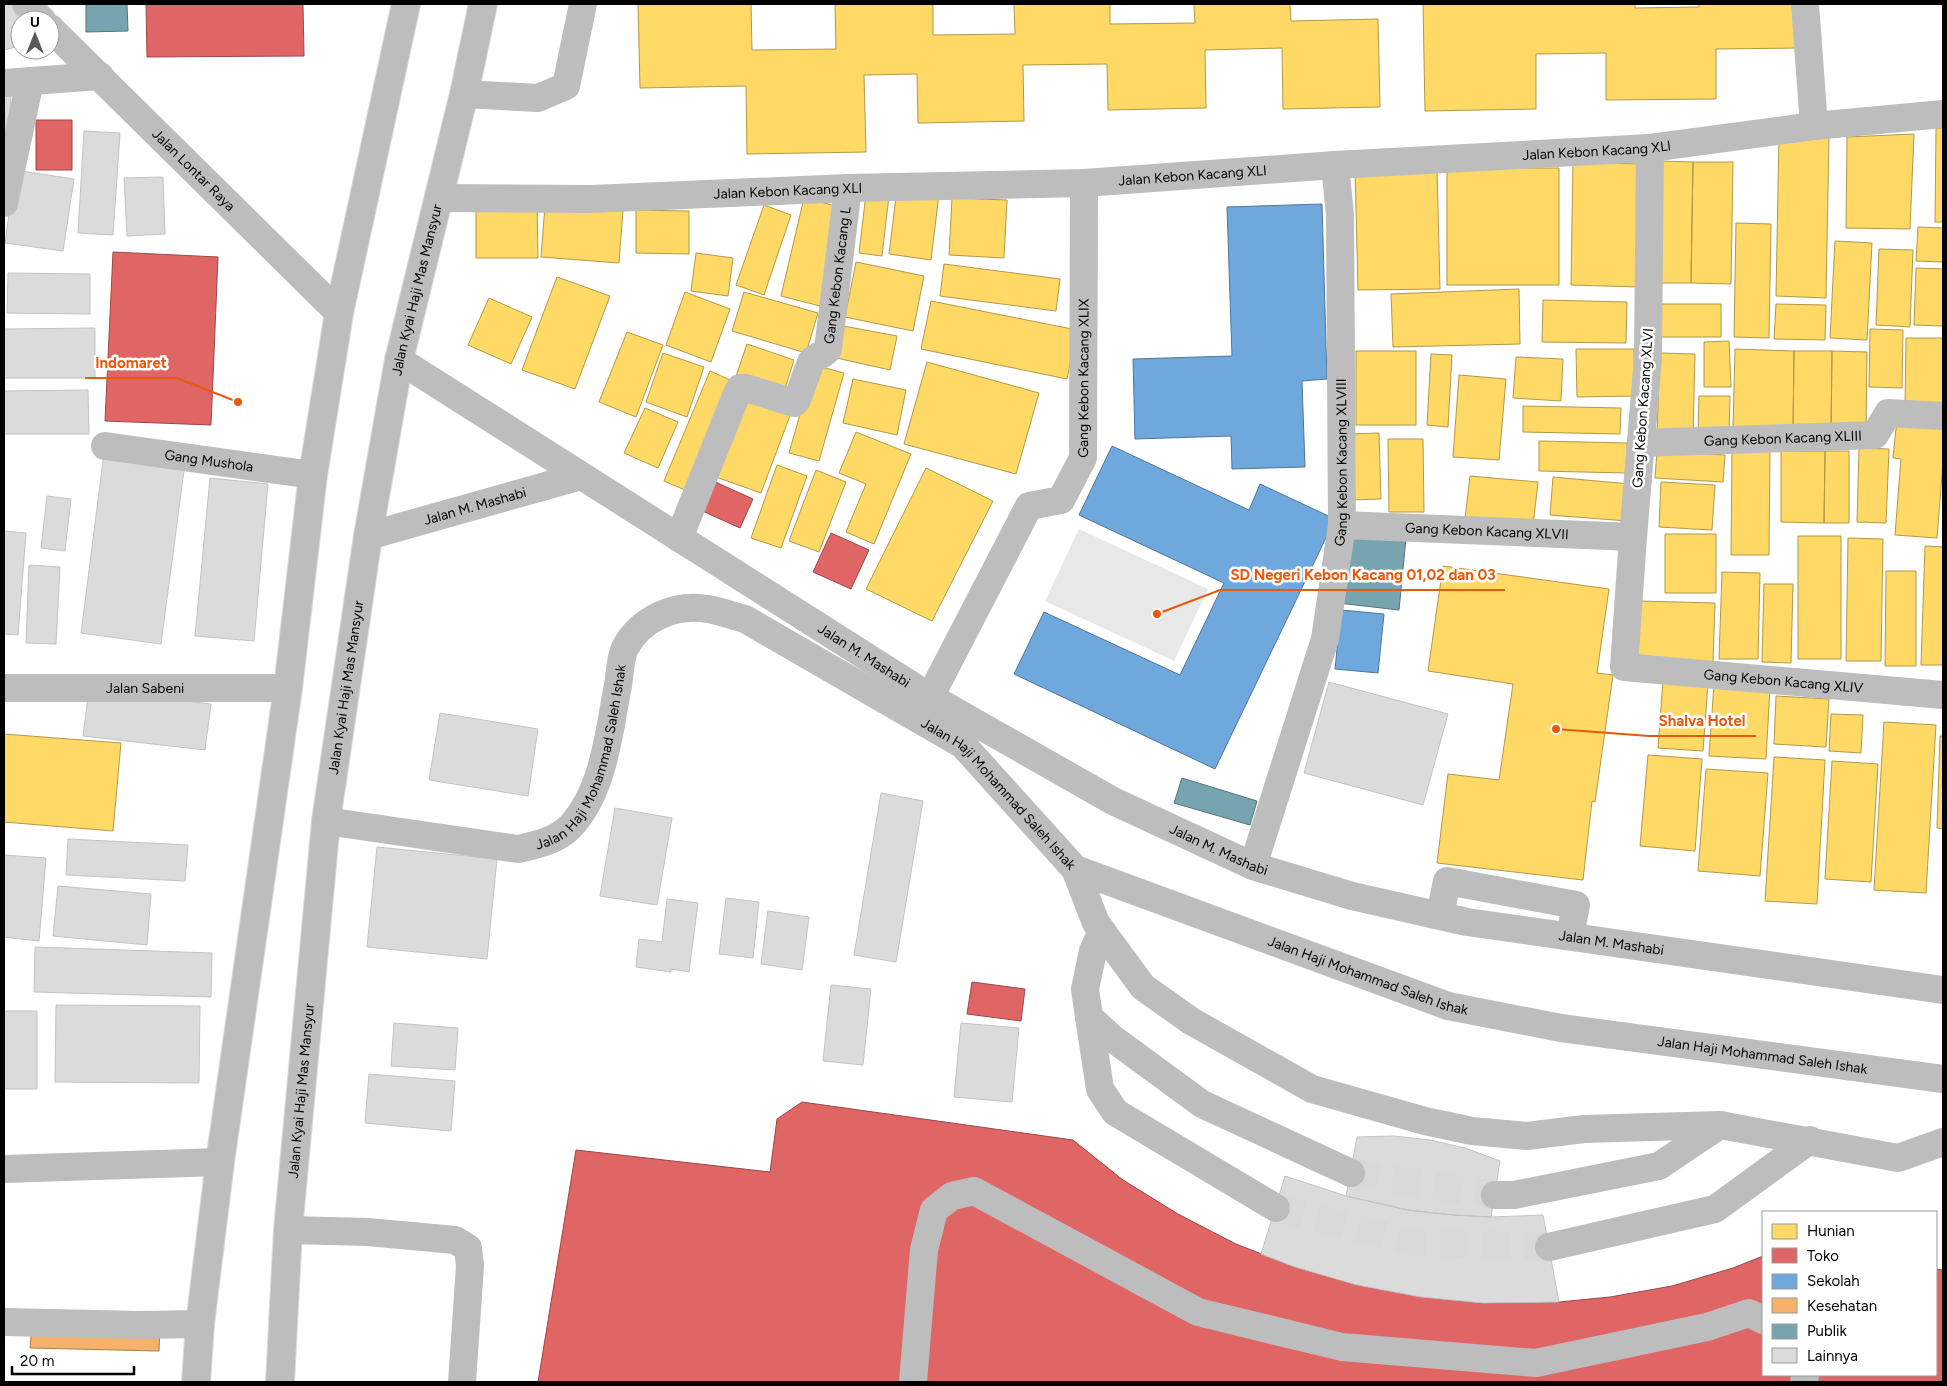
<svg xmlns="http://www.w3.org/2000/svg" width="1947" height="1386" font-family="Figtree,sans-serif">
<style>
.green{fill:#e8e8e8}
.homes{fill:#ffd966;stroke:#b29847}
.shops{fill:#e06666;stroke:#9d4747}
.schools{fill:#6fa8dc;stroke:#4e769a}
.health{fill:#f6b26b;stroke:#ac7d4b}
.public{fill:#76a5af;stroke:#53747a}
.building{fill:#dbdbdb;stroke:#c3c3c3}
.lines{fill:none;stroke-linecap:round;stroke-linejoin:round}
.minor-tunnel{stroke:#d9d9d9;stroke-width:28;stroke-dasharray:28 14;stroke-linecap:butt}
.major-casing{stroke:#dbdbdb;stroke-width:30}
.minor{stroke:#bdbdbd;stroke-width:28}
.major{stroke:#bdbdbd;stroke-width:28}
.labels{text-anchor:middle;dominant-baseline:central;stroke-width:5;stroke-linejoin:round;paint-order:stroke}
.street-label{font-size:14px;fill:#000;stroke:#fff}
.leader{fill:none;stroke:#e8590c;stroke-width:2}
.callout-dot{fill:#e8590c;stroke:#fff;stroke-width:2}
.callout-label{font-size:15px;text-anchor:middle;font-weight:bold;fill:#e8590c;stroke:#fff;stroke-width:5;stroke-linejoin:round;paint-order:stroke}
</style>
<rect width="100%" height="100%" fill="#fff"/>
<path class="green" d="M1079,529L1208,589L1174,661L1045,601Z"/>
<path class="homes" d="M638,4H751L752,50L836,49L835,4H933V35L1015,34L1014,4H1110V24L1195,23L1194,4H1290L1291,21L1378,19L1380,107L1283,109L1282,48L1205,50L1206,108L1108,110L1107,64L1023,65L1024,121L918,123L917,74L864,75L866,152L747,154L746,86L640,88Z
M1423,4H1635V8L1699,7V4H1800L1801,48L1716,49V99L1606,100V53L1536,54V109L1425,111Z
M1936,128H1943V222H1935Z
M1914,134L1910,229L1846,228L1847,137Z
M1779,136L1829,137L1826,298L1776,296Z
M1659,161L1693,162L1691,283H1657Z
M1573,162L1639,164L1638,287L1571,285Z
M1693,162H1733L1731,284L1691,283Z
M1437,168L1440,289L1358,290L1355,169Z
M1447,168H1559V285H1447Z
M897,189L939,194L931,260L889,254Z
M866,194L889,196L882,256L859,253Z
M804,198L844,208L820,306L781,296Z
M952,198L1007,200L1004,258L949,255Z
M476,203H537L538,258H476Z
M545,205L623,210L619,263L541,257Z
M764,205L791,215L764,295L736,285Z
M636,210L689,211V254L636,253Z
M1736,223L1771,224L1769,338L1734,337Z
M1918,227L1943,228V262L1916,261Z
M1835,241L1872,243L1867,340L1830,338Z
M1879,249L1913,250L1910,327L1876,325Z
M696,253L733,258L728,296L691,291Z
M856,262L924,276L913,331L845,317Z
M944,264L1060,279L1056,311L940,296Z
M1916,268L1943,269V326L1914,325Z
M557,277L610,296L575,389L522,370Z
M1519,289L1520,344L1393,347L1391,294Z
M685,292L730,309L711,362L666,345Z
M744,292L818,313L806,353L732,331Z
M489,298L532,317L511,364L468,345Z
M1543,300L1627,302L1626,343L1542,342Z
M931,301L1077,330L1067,379L921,349Z
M1654,304H1721V337H1654Z
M1776,304L1826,305L1825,340L1774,339Z
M838,325L897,336L890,370L832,357Z
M1870,329L1903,330L1902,388L1869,387Z
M627,332L663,345L636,417L599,402Z
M1906,338H1943V409L1905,408Z
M1729,341L1731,387H1704V342Z
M747,344L794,360L783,395L735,379Z
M1576,349H1634L1635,396L1577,397Z
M1735,349L1794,351L1793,431L1733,429Z
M1356,351H1416V425H1356Z
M1794,351H1832L1831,432L1793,431Z
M1832,351L1867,352L1866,432H1831Z
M663,353L704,367L687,417L646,402Z
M1660,353L1695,354L1693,435L1657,434Z
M1431,354L1452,355L1448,427L1427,425Z
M1516,357L1563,359L1561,401L1513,398Z
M927,362L1039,393L1016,474L904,444Z
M814,365L844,373L819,461L789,453Z
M710,371L737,383L692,493L664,481Z
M1459,375L1506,379L1499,460L1453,457Z
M853,379L906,390L897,435L843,423Z
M744,395L791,413L761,493L713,476Z
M1699,396H1730L1729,433L1698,432Z
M1523,406L1621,408L1620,434L1523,432Z
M645,408L678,422L658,468L624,453Z
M1897,419L1943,423V462L1937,538L1895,535L1901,459L1893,458Z
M856,432L911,454L874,544L846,532L866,484L839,473Z
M1379,433L1381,499L1350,500L1348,434Z
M1388,439H1423L1424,512H1389Z
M1539,441L1627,443V473L1539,471Z
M1732,448H1770L1769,555H1731Z
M1859,448L1889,449L1886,523L1857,522Z
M1657,451L1725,455L1723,482L1655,478Z
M1781,451H1825L1824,523L1781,522Z
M1825,451H1849V523H1824Z
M777,465L807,476L781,548L751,538Z
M926,468L993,501L932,621L866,589Z
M816,470L846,482L819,552L789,541Z
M1470,476L1538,482L1533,526L1465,519Z
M1553,477L1630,484L1627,521L1550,515Z
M1661,482L1715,485L1712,530L1659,527Z
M1665,534H1716V593H1665Z
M1798,536H1841V659H1798Z
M1848,538L1883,539L1881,661H1846Z
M1925,546L1943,547V665H1921Z
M1443,566L1609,589L1597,673L1613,675L1595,802L1592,801L1583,880L1437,863L1448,774L1499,780L1513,684L1428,671Z
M1886,571H1916V666H1885Z
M1722,572L1760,573L1758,659H1719Z
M1764,584H1793L1791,663L1762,662Z
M1638,601L1715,603L1713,663L1635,661Z
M1663,680L1708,683L1703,751L1658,748Z
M1714,684L1770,688L1766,759L1709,756Z
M1776,696L1829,699L1826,747L1774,744Z
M1831,714L1863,715L1861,753L1829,751Z
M1884,722L1936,725L1926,893L1874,890Z
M4,734L121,743L113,831L4,822Z
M1940,736H1943V829L1937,828Z
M1648,755L1702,759L1695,851L1640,846Z
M1774,757L1825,760L1817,904L1765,901Z
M1832,761L1878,764L1871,882L1825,879Z
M1706,769L1768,773L1760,876L1698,871Z"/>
<path class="shops" d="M146,4H303L304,56L147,57Z
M36,120H72V170H36Z
M113,252L218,257L211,425L105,421Z
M711,480L753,499L740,528L698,509Z
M831,533L869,550L851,589L813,572Z
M972,982L1025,989L1021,1021L967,1014Z
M802,1102L1073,1140L1123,1180L1178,1214L1236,1244L1295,1267L1357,1285L1421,1297L1483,1303L1559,1302L1610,1297L1672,1286L1733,1268L1763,1256V1375H1936V1269L1943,1270V1382H538L576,1150L770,1172L777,1119Z"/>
<path class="schools" d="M1322,204L1327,379L1302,381L1305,467L1232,469L1231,436L1135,439L1133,359L1232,356L1227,207Z
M1112,446L1249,510L1260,484L1335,519L1215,769L1014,674L1044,612L1180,675L1224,583L1079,515Z
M1341,610L1384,614L1378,673L1335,669Z"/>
<path class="health" d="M32,1323L160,1327L159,1351L30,1348Z"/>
<path class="public" d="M86,4H127L128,31L86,32Z
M1345,531L1406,538L1399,610L1338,603Z
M1182,778L1257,801L1250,825L1174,803Z"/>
<path class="building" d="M4,4H12L29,20H20V46L4,50Z
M4,96H11L7,155H4Z
M84,131L120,133L113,235L78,233Z
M15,170L74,179L63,251L5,243Z
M163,177L165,234L127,236L124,178Z
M8,273L90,274V314L7,313Z
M95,328V378H4V329Z
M88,390L89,434H4V391Z
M104,453L185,463L161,644L81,633Z
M210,478L268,484L254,641L195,636Z
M47,496L71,499L65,551L41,548Z
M4,531L26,533L18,635L4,634Z
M29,565L60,567L56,644L26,643Z
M1329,682L1448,714L1423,805L1304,773Z
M89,690L211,704L205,750L83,736Z
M440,713L538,729L528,796L429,780Z
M881,793L923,801L896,962L854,955Z
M615,808L672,818L657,905L600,896Z
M68,839L188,845L185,881L66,875Z
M377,847L497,859L487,959L367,947Z
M4,855L46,858L39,941L4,937Z
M58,886L151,894L147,945L53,936Z
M726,898L759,902L753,958L719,954Z
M667,899L698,903L689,972L671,969V972L636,967L639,939L662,942Z
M768,911L809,917L802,970L761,964Z
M35,947L212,953L211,997L34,992Z
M831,985L871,989L863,1065L823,1061Z
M56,1005L200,1006L199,1083L55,1082Z
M4,1011H37V1089H4Z
M394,1023L458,1028L455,1070L391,1066Z
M961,1023L1019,1028L1012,1102L954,1097Z
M369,1074L455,1081L451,1131L365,1123Z
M1394,1136L1430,1140L1465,1148L1500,1161L1491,1217L1453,1215L1408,1210L1346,1196L1357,1137Z
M1285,1176L1346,1196L1408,1210L1453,1215L1491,1217L1543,1215L1559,1302L1483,1303L1421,1297L1357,1285L1295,1267L1261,1254Z"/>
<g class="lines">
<path class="minor-tunnel" d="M1351,1173L1495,1195
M1276,1208L1412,1242L1549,1247"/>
<defs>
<g id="major">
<path d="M196,1382L200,1324L220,1162L288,688L313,475L339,313L406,4"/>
<path id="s14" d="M280,1382L288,1230L326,821L368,536L399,360L464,94L483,4"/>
</g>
</defs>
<use href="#major" class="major-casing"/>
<g class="minor">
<path d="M26,4L42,20"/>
<path d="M1805,4L1814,126"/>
<path id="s1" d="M50,28L339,313"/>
<path d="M4,83L100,76"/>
<path d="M464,94L538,98L566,86L583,4"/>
<path id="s2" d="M1650,148L1648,357L1633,537L1624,667L1943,695"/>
<path id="s3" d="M439,198L592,199L848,188L1084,183L1335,165L1650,148L1814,126L1943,114"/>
<path d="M4,203L30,81"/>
<path id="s4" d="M399,360L930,697L1113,801L1253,866L1352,896L1467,922L1943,990"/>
<path id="s5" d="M1641,443L1875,435L1888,413L1943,416"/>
<path id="s6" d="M105,446L313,475"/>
<path id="s7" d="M1342,525L1633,537"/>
<path id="s8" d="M368,536L581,476"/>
<path id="s9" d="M679,538L738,391L740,388H746L794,403L797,400L811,362C815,355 824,356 828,349L848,188"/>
<path id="s10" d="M4,688H288"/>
<path id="s11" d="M930,697L1029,506L1061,500L1083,458L1084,183"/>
<path id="s12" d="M326,821L518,849C536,845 556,841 570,827C604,791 609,732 618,685C620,674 620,658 625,648C640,619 675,603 708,609C720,611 733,616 745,619L963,745L1075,869L1448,1006L1561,1028L1943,1079"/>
<path id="s13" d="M1253,866L1325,639L1342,525L1340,215L1335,165"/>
<path d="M1075,869L1096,923L1143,987L1191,1021L1312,1089L1425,1121L1472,1131L1527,1136L1584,1129L1720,1125L1898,1158L1943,1142"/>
<path d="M1440,915L1447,881L1576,905L1570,936"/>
<path d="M1102,931L1093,951L1085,989L1089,1017L1112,1038L1202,1104L1351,1173"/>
<path d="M1089,1017L1100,1089L1115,1112L1276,1208"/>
<path d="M4,1169L220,1162"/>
<path d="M1495,1195H1514L1659,1166L1720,1125"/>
<path d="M288,1230L368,1232L455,1240L468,1248L470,1266L462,1382"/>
<path d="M1549,1247L1715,1209L1810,1140"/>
<path d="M4,1322L141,1325L200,1324"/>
<path d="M913,1382L924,1250L934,1210L952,1196L974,1191L1198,1312L1342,1347L1536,1363L1707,1327L1749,1313L1763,1320"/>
<path d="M1804,1382L1805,1375"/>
</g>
<use href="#major" class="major"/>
</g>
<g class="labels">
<g class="street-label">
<text stroke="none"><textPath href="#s3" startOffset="1159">Jalan Kebon Kacang XLI</textPath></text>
<text stroke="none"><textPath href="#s1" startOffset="202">Jalan Lontar Raya</textPath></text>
<text stroke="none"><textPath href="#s3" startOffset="754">Jalan Kebon Kacang XLI</textPath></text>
<text stroke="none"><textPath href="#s3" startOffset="349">Jalan Kebon Kacang XLI</textPath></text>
<text stroke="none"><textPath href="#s9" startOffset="359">Gang Kebon Kacang L</textPath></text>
<text stroke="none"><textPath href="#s14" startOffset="1102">Jalan Kyai Haji Mas Mansyur</textPath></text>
<text stroke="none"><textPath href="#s11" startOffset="375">Gang Kebon Kacang XLIX</textPath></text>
<text transform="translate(1643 408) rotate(-86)">Gang Kebon Kacang XLVI</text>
<text stroke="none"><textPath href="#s5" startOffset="142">Gang Kebon Kacang XLIII</textPath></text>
<text stroke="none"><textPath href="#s6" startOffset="105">Gang Mushola</textPath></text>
<text stroke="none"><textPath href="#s13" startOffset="416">Gang Kebon Kacang XLVIII</textPath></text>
<text stroke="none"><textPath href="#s8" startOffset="111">Jalan M. Mashabi</textPath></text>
<text stroke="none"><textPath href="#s7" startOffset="145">Gang Kebon Kacang XLVII</textPath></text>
<text stroke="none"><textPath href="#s4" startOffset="551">Jalan M. Mashabi</textPath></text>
<text stroke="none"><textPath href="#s2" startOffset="680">Gang Kebon Kacang XLIV</textPath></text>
<text stroke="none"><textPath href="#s10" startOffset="141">Jalan Sabeni</textPath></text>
<text stroke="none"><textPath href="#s14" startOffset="698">Jalan Kyai Haji Mas Mansyur</textPath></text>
<text stroke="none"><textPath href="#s12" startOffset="318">Jalan Haji Mohammad Saleh Ishak</textPath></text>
<text stroke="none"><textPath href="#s12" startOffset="888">Jalan Haji Mohammad Saleh Ishak</textPath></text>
<text stroke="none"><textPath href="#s4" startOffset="956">Jalan M. Mashabi</textPath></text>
<text stroke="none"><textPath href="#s4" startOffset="1361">Jalan M. Mashabi</textPath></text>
<text stroke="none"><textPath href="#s12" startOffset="1308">Jalan Haji Mohammad Saleh Ishak</textPath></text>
<text stroke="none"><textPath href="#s12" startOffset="1712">Jalan Haji Mohammad Saleh Ishak</textPath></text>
<text stroke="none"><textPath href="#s14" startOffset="292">Jalan Kyai Haji Mas Mansyur</textPath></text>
</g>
</g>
<path class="leader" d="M238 402L177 378H85M1157 614L1220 590H1505M1556 729L1649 736H1756"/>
<g class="callout-dot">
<circle cx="238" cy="402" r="5"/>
<circle cx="1157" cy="614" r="5"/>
<circle cx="1556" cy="729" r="5"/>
</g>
<g class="callout-label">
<text x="131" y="368">Indomaret</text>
<text x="1363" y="580">SD Negeri Kebon Kacang 01,02 dan 03</text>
<text x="1702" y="726">Shalva Hotel</text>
</g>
<rect width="1947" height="1386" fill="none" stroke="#000000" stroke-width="10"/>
<rect x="1762" y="1211" width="175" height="165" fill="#ffffff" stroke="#999999"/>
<rect x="1772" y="1224" width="25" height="15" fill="#ffd966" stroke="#999999"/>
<text x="1807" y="1236" font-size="15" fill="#000000">Hunian</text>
<rect x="1772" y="1248" width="25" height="15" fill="#e06666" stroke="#999999"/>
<text x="1807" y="1261" font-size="15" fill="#000000">Toko</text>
<rect x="1772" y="1274" width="25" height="15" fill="#6fa8dc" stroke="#999999"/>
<text x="1807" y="1286" font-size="15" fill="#000000">Sekolah</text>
<rect x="1772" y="1298" width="25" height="15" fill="#f6b26b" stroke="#999999"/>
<text x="1807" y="1311" font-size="15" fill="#000000">Kesehatan</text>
<rect x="1772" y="1324" width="25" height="15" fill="#76a5af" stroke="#999999"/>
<text x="1807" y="1336" font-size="15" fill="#000000">Publik</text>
<rect x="1772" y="1348" width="25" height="15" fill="#dbdbdb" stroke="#999999"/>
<text x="1807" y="1361" font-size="15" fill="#000000">Lainnya</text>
<g transform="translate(35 35)"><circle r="24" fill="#ffffff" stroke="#999999"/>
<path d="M0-4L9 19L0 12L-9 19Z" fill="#595959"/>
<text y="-8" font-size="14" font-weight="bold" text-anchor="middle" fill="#000000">U</text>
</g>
<path d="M12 1366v8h122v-8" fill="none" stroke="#000000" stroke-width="2.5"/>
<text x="20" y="1366" font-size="15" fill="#000000" stroke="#ffffff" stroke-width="4" paint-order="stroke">20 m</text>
</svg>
